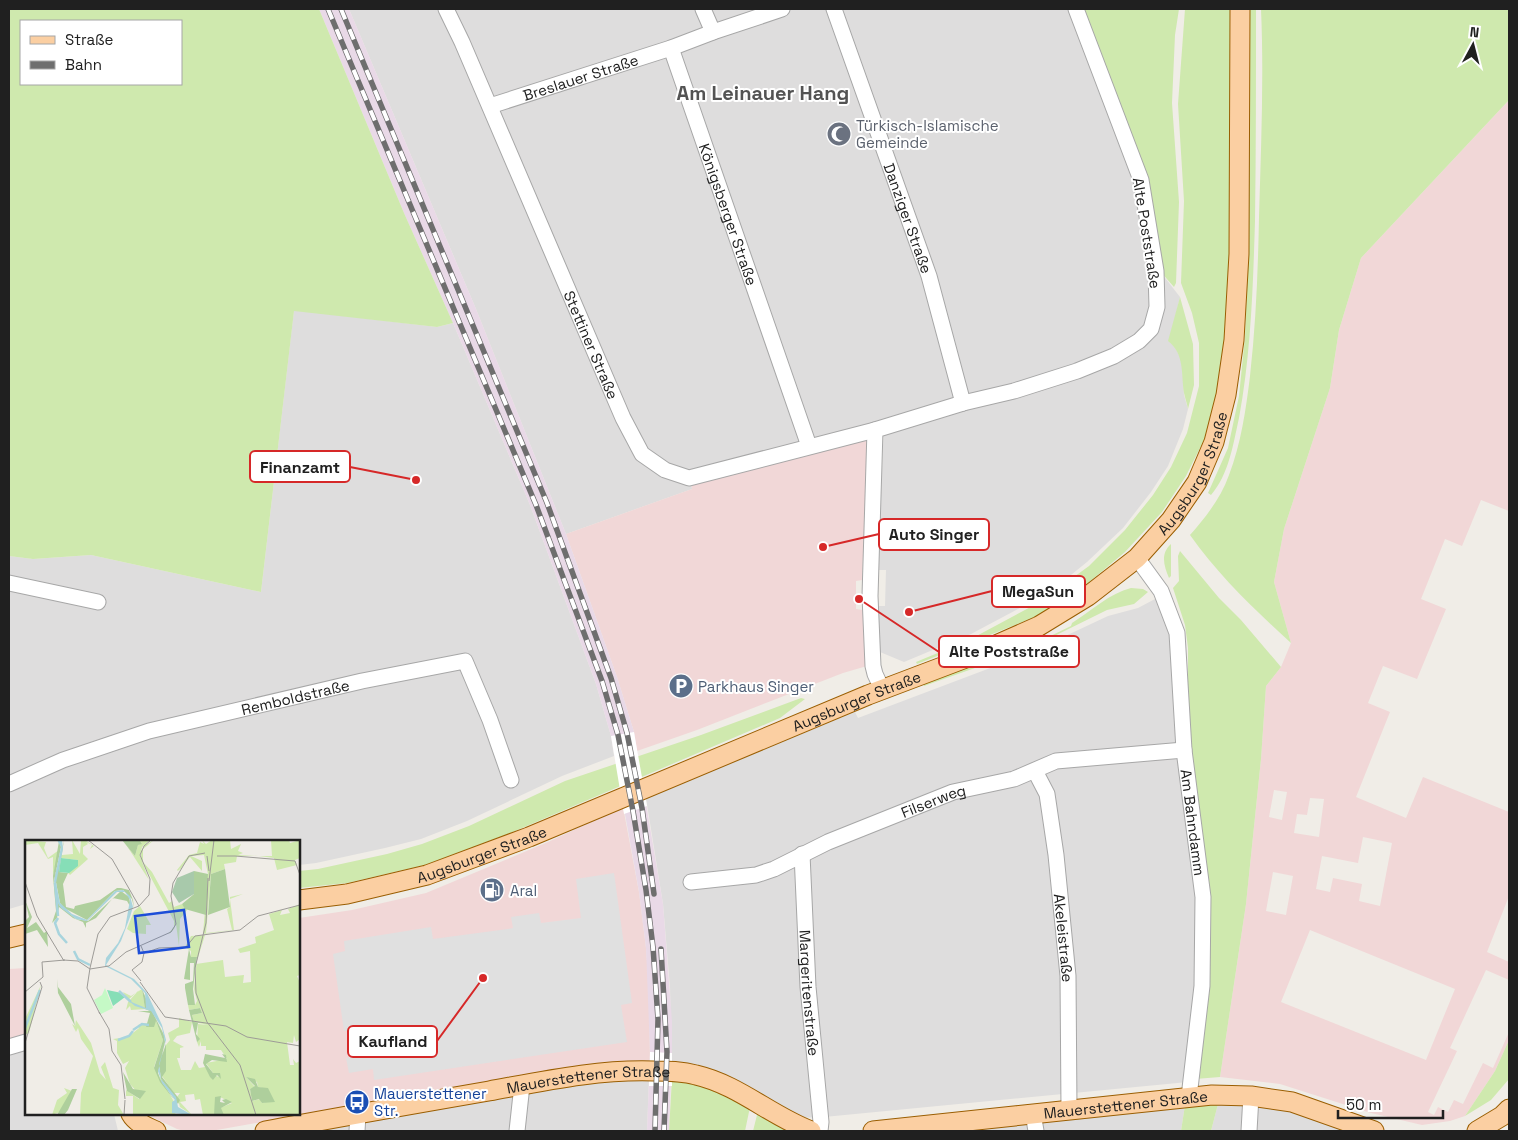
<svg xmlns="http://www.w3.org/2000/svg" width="1518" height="1140" font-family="'Space Grotesk',sans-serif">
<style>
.residential{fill:#dedddd}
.commercial{fill:#f1d7d7;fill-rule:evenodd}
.industrial{fill:#e9d9e7}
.grass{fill:#cfe9ae;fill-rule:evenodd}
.parking{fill:#e0e0e0}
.pier{fill:#fff}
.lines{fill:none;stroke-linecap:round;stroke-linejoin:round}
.minor-casing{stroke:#a7a7a7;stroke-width:17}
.major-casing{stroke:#9a5e02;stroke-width:21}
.minor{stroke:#fff;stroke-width:15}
.major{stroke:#fbcfa2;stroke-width:19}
.rail-casing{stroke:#6e6e6e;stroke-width:5.5}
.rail{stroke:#fff;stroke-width:4;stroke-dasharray:11;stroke-linecap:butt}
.labels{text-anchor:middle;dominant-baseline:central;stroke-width:4;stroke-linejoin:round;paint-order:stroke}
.street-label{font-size:15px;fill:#202020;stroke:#fff}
.worship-label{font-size:15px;fill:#5b616d;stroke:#fff;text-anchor:start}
.service-label{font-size:15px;fill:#4e5e75;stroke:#fff;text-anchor:start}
.transit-label{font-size:15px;fill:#164399;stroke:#fff;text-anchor:start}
.district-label{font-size:20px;font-weight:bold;fill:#535353;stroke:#fff}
.inset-river{fill:none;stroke:#a8d4dd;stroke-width:2.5}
.inset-road{fill:none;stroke:#9d9b97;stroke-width:1}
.view{fill:#1d4ed8;fill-opacity:0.15;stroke:#1d4ed8;stroke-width:2.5}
.inset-edge{fill:none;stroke:#202020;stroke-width:2.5}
.leader{fill:none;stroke:#d62828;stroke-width:2}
.callout-dot{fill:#d62828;stroke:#fff;stroke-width:2}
.callout{fill:#fff;stroke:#d62828;stroke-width:2}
.callout-label{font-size:16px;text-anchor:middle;font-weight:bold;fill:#202020}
</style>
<rect width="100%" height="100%" fill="#f0ede7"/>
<path class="residential" d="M349,9H1070L1137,181L1159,270L1180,297L1175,318L1174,345L1182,361L1184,395L1188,409L1183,429L1168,466L1151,492L1123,528L1087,562L1061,583L1035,600L971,634L904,662L880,652L877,606H885L886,570H878L884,421L691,482L692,489L566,534L476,309Z
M294,310L437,327L453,323L530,505L596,684L611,736L614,756L562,776L467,821L421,839L385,848L316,863L299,865V841H26V904L9,909V556L33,559L91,555L261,592Z
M1155,599L1164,610L1173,633L1200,897L1198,986L1188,1082L824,1117L796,1118L672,1064L670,987L663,904L646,798L855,712L858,718L1027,654L1108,616L1138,608Z
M26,1047V1114H114L118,1131H9V1053Z
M649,1078L647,1131H304L611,1079Z
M1218,1104H1253L1291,1109L1350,1131H1211Z
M1185,1105L1181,1131H950Z"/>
<path class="commercial" d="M1509,100V511L1481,500L1462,546L1445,539L1421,599L1446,609L1417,679L1383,666L1368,703L1390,712L1356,797L1406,818L1423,777L1509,812V896L1487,952L1509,962V980L1486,970L1450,1048L1457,1051L1428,1112L1434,1115L1438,1107L1448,1112L1454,1100L1463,1104L1483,1063L1493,1068L1509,1032V1040L1495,1071L1465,1116L1450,1121L1422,1125L1371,1113L1280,1084L1220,1077L1246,904L1261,759L1266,686L1281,667L1291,643L1274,582L1284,529L1330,388L1339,330L1361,258ZM1274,790L1287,792L1282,820L1269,817ZM1310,798L1324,799L1319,837L1294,833L1297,814L1307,815ZM1363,837L1392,843L1380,906L1359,901L1362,884L1333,878L1330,892L1316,889L1322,856L1358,863ZM1273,872L1293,876L1286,915L1266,911ZM1310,930L1455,989L1426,1060L1281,1002Z
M868,436L862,580L856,581V609L863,610L867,666L843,673L697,730L637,751L634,732L617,677L566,534L692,489L691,482Z
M623,807L639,892L646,948L649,988L650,1063L612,1062L358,1105L211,1131H185L177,1129L150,1116L149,1114H299V918L352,910L426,893L548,842Z
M26,968V1034L9,1040V969Z"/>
<path class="industrial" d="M319,9H349L476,309L566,534L617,677L634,732L663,904L672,1021V1053L669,1131H647L650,1052L646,948L639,892L611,736L596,684L530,505L453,323L404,213Z"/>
<path class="grass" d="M9,9H319L404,213L453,323L437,327L294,311L261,592L91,555L33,559L9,556ZM21,21H181V84H21Z
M1083,9H1179L1175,35L1172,103L1179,202L1176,283L1174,287L1159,270L1152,221Z
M1185,9H1232L1229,254L1224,339L1217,390L1205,438L1186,476L1162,512L1125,552L1082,588L1035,617L917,664L916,662L969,640L1038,603L1089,566L1125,530L1153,495L1171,467L1187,433L1199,386V343L1192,313L1181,283L1184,201L1178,104Z
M1249,9H1256C1256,80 1256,150 1255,221C1253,287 1251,353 1239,418C1233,445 1229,474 1211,495L1208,493L1228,448L1239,396L1245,337L1248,256Z
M1261,9H1509V100L1361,258L1339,330L1330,388L1284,529L1274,582L1291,643C1254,609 1219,576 1190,535C1205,518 1221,498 1229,475C1241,444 1246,409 1250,376C1256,323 1258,270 1259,217C1261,148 1264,78 1261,9Z
M1180,297L1193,344L1194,385L1188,409C1187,403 1185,398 1184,393C1181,374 1185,354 1168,341Z
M1171,544V576L1169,578C1164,566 1160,554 1171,544Z
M1180,551L1219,598L1241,620L1281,667L1266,686L1261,759L1246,904L1220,1077L1195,1079L1207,987L1188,750V648L1185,625L1173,588L1179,581L1178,556Z
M1131,588L1143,589L1148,592L1134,604L1107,610L1026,650L924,686L922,682L973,663L1030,646L1071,626L1072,623C1091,611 1110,593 1131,588Z
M801,698L805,699L780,718L508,834L425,865L347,883L299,888V871L318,869L387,854L422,844L469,826L565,781L701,735Z
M1509,1040V1079L1491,1100L1465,1116L1495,1071Z
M672,1078L710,1086L750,1107L745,1131L707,1130L669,1131Z
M1218,1104L1211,1131H1181L1185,1105Z
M758,1111L792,1130L753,1131Z"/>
<path class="parking" d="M614,873L632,1003L621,1005L627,1042L374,1080L373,1069L349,1073L346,1058L358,1056L354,1030L344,1031L333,954L345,951L344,941L431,927L433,939L508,929L513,928L511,917L539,913L541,923L581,918L576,879Z"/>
<path class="pier" d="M634,732L647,806L624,814L611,736Z
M650,1052L672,1053V1086H649Z"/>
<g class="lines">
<defs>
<g id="minor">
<path id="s1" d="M446,9L462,42L623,418L642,454L665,470L689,478L875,430"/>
<path id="s2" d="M834,9L929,276L963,403"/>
<path d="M713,32L782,9"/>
<path id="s3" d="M671,48L809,446"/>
<path id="s4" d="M490,106L671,48L713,32L703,9"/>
<path id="s5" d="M1137,558L1161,591L1177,633L1184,750L1203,897L1202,986L1189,1097"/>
<path d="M9,583L98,602"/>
<path d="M882,689L875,674L873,666L870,596L875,430L963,403L1014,391L1077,371L1114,356L1139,341L1151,329L1157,307L1156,271L1141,180L1076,9"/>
<path id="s6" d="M1035,771L1047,794L1056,855L1068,976L1069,1109"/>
<path id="s7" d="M9,784L63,760L149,731L362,681L465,661L490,720L511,780"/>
<path id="s8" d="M802,854L808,987L821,1122L820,1131"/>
<path id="s9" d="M691,882L756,875L774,869L828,842L953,792L1014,779L1056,761L1184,750"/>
<path d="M9,1047L26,1042"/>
<path d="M1033,1113L1036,1131"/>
<path d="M357,1131L358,1114"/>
<path d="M517,1131L522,1085"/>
<path d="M1249,1131L1251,1096"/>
</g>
<g id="major">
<path id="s10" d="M299,900L347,894L427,875L529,837L868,695L971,656L1039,626L1088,596L1137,558L1171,520L1197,482L1214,442L1226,395L1234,340L1239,254L1240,9"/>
<path d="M9,938L26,934"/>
<path d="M131,1114C136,1123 147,1127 156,1131"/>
<path id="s11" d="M265,1131C339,1117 414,1104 489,1091C544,1081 599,1069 654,1071C668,1071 682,1071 696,1075C739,1085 771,1116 811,1131"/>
<path id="s12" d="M873,1131L1212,1095L1251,1096L1292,1102L1374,1131"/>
<path d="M1477,1131L1502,1116L1509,1109"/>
</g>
</defs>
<use href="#minor" class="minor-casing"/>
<use href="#major" class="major-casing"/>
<use href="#minor" class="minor"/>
<use href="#major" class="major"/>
<defs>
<path id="rail" d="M328,9L536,505L602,681L618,735L633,811L646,890L653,947L658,1019L655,1131
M341,9L547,503L611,678L627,733L642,808L654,894
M661,949L667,1052L664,1131"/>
</defs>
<use href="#rail" class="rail-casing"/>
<use href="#rail" class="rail"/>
</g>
<defs>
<symbol id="mosque-disc" viewBox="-11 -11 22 22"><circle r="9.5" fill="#6b7280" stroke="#fff"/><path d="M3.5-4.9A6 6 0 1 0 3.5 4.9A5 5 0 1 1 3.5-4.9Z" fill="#fff"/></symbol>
<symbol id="parking-disc" viewBox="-11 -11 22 22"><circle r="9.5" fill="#5c6f8a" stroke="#fff"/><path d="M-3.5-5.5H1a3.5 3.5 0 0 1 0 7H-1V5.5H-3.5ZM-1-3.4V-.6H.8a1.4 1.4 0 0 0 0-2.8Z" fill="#fff"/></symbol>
<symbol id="fuel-disc" viewBox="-11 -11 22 22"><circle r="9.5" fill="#5c6f8a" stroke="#fff"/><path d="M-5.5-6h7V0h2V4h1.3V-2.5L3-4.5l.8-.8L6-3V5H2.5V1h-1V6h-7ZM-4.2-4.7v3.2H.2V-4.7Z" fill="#fff"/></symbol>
<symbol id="bus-disc" viewBox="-11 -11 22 22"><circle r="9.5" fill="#1a4fb4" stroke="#fff"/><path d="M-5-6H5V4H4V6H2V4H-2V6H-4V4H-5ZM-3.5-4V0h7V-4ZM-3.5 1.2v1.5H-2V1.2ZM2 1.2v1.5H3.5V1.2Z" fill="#fff"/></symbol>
</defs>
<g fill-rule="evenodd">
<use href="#mosque-disc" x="825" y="120" width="28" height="28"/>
<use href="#parking-disc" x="667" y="672" width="28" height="28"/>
<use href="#fuel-disc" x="478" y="876" width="28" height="28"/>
<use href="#bus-disc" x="343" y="1088" width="28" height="28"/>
</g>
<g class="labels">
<g class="street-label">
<text stroke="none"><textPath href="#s4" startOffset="95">Breslauer Straße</textPath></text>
<text stroke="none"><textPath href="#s3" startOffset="176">Königsberger Straße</textPath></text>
<text stroke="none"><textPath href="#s2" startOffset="222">Danziger Straße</textPath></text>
<text transform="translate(1147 233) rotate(81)">Alte Poststraße</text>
<text stroke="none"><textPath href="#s1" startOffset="366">Stettiner Straße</textPath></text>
<text stroke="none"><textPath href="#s10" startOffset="1014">Augsburger Straße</textPath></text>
<text stroke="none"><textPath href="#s7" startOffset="300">Remboldstraße</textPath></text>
<text stroke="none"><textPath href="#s10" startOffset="594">Augsburger Straße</textPath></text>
<text stroke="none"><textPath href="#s9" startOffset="258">Filserweg</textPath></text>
<text stroke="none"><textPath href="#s5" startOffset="276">Am Bahndamm</textPath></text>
<text stroke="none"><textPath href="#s10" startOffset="189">Augsburger Straße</textPath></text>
<text stroke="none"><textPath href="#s6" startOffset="171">Akeleistraße</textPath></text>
<text stroke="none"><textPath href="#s8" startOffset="139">Margeritenstraße</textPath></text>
<text stroke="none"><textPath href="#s11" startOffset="328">Mauerstettener Straße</textPath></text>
<text stroke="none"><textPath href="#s12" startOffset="254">Mauerstettener Straße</textPath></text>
</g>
<g class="worship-label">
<text x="856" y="125">Türkisch-Islamische<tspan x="856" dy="17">Gemeinde</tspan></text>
</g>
<g class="service-label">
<text x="698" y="686">Parkhaus Singer</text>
<text x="510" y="890">Aral</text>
</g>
<g class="transit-label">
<text x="374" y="1093">Mauerstettener<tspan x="374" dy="17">Str.</tspan></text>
</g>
<g class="district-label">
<text x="763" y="93">Am Leinauer Hang</text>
</g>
</g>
<g transform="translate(25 840)">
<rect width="275" height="275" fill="#f0ede7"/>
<path d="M0,0L21,2L19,8L23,18L34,10L28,36V17L23,19L13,3L0,5ZM47,0L55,14L56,0H60L69,6L65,9L67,5L61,2L63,4L58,7V14L63,19L45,35L43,33L51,27L53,20L36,18L37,15L48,14ZM107,0H125L117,7L115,16L124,40L100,3L110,16L113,5L117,3ZM129,0L118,9V22L127,32L144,63L147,61L149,67L157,64L162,70L155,79L154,106L151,84L149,89L145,93L149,91L143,94L149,87V81L116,19V11L120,5ZM177,0L181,4L187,0H205L206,9L216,4L213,11L218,13L213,15L233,16H212L211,22L199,24L200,29L186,34L181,93L207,90L202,69L205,67V57L218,54L205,59L209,90L178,94L183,34L179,15L166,16L177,21V31L165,17L154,31L155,28L153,31L152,30L164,15L172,13L175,2L179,4ZM246,0H264L265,3L275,0V18L270,20L273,28L272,25L252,30L249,18L234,16H247ZM275,64V135L272,136L275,143V199L271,202L269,195L268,203L262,202L265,225H269L268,219L271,223L275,221V275H196L195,268L207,263L195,257L189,275H178L175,259L170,260L169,254L160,255L161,261L155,262L167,275L155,267L152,257L155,253H149L137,236L141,205L145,200L143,193L154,187V178L167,182L165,193L152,196L148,201L159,207L155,208V218H152L156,230H166L170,221L174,228L180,227L186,234L194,237L193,233H188L181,223L202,219L196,210H181V206H176V201L174,207L172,202L173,184L183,185L169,182L167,175L177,173L175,168L164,170L163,165H170L172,161L169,149L172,117H166V111L160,107L166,96L180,95L171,124L198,120L200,137L219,135L218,143L226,142L225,111L215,113L213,109L231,103L230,97L249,90L244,74L257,70L255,75L265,73L263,69ZM221,237L232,242L233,247L242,249L241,262L237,263L235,259L227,261L225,249L230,247ZM115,66L126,85H121V94L108,93L102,89L109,71ZM16,145L4,193L0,195V179ZM117,149L120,169L106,170L105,166L101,170L103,162L114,150L103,160L98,152L106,156ZM51,180L66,203L75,233L81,240L76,227L80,222L88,248L94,250L93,265L99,275H55L56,253L68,216L56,199L53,188L51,192L47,184L50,186ZM131,181L138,200L129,227L152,267L150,275H108V256H101V250L114,259L120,252H112L105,244L100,228L104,221L98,224L92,213V201L88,199L103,197L114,188L113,185L122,183L121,187ZM39,248L47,251L35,272L27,275L32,260L42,253Z" fill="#cfe9ae" fill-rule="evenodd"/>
<path d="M39,0L34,32L43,33L38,44L41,67L49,69L50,66L75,60L92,48H96L104,50L108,60L109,68L107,59L98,50L90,51L62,80L39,68L35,63L30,37ZM97,0L115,1L117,4L113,5L110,16ZM34,1L36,7L29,41L34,65L51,79L63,81L96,51L104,57L106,68L102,61L88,58L71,78L61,83V88L58,82L48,78L34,67L32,78L27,83L31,71L28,36ZM200,29L205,67L183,75L186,34ZM169,31L183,34L181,75L160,69L157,64L169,54ZM0,60L7,77L2,88L11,82L19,93L22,91L23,107L12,90L0,94V81L4,77ZM164,109L166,117H172L168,149L170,165H163L160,148V144L168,141L169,123H165V140L159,139ZM32,139L33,147L46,164L50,186L33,153ZM117,149L123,163L124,168H121L127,171L139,195L140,202L133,233L135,239L150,261L135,242L129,228L138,200L131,181L129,187H121L125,173L113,171H125L120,169ZM175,168L177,173L167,175L169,182L179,183H173L171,194L175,199L172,202L164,170ZM141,204V231L137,237L155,260L153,264L136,239L134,224ZM180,214L200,218L197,214L201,215L202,222L187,220L181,224L188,233H195L196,239L192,235L188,240L185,237L178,223ZM98,232L108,249L121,251L115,259L102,251ZM221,237L230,239L233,247L243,248L250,262L237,263L234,259L227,261L225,249L230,246ZM47,249H52L43,270L39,275H32ZM196,256L195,262L200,263L197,260L201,259L207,262L196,268L199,275H189L190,257Z" fill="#aecf9c"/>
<path d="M169,31V54L154,63L147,52L152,38Z" fill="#a8c9ab"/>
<path d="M80,148L88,168L76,174L69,160L77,155Z" fill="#c5f9c6"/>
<path d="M36,18L53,20V26L44,33L34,32ZM82,150L97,153L100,157L88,166Z" fill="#86deb7"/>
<path d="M32,0H37L38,9L31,43L35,63L47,74L62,80L90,51L98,50L105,56L108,67L105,77L96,101L81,125L109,139L122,153L137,185L141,200L134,224L136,239L151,257L153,267L167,275L147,273V262L150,260L137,243L133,231L140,202L137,188L126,171L110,166L104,161L121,168L120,153L106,139L80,126L81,118L93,103L100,88L105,60L100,52H92L62,81L51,79L36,68L33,63L29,41L36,7Z" fill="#a8d4dd"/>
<path class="inset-river" d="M30,43L33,76M33,78L30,83L34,94L42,103M49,111L53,119L65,125M94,151L106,162M0,188L15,150M108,190L117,184L124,185M93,200L104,196L108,191"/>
<path class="inset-road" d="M63,0L87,19L114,66M182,16L184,31M192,16H210M210,16L270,21L275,35M183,38L181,83L170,128L171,153L182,182L215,225L231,275M184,41L189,0M0,42L12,76L39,121M116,106L119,113L134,108L161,107L170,96L215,90L233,76L275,65M38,120L53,121L65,129L84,126L101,112L146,92L151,84L146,56L148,43L164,16L180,13M65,128L73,94L85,77L114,66L124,55L125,39L115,15L119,6L126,0M65,128L62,148L75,174M116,141L107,130L117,122L119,113M115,142L140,177L201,186L222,197L275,206M0,152L18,137L17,122L40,120M74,172L84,189L87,211L96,225L100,259M0,203L17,147L15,142M99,275L100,260"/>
<path class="view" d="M159,70L164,107L114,113L110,76Z"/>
<rect width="275" height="275" class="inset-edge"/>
</g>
<path class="leader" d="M416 480L350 467M823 547L879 534M909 612L992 591M859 599L939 652M483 978L437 1041"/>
<g class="callout-dot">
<circle cx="416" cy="480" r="5"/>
<circle cx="823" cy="547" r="5"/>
<circle cx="909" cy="612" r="5"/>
<circle cx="859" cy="599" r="5"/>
<circle cx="483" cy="978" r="5"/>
</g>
<g class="callout">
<rect x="250" y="451" width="100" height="31" rx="5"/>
<rect x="879" y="519" width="110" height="31" rx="5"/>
<rect x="992" y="576" width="93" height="31" rx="5"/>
<rect x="939" y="636" width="140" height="31" rx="5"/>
<rect x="348" y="1026" width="89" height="31" rx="5"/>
</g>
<g class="callout-label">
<text x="300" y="473">Finanzamt</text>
<text x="934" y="540">Auto Singer</text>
<text x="1038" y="597">MegaSun</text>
<text x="1009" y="657">Alte Poststraße</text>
<text x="393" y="1047">Kaufland</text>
</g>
<rect width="1518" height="1140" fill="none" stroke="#202020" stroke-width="20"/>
<rect x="20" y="20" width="162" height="65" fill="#ffffff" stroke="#a6a6a6"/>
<rect x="30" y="36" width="25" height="8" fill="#fbcfa2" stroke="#a6a6a6"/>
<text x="65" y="45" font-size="15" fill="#202020">Straße</text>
<rect x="30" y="61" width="25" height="8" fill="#6e6e6e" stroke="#a6a6a6"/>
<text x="65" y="70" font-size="15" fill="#202020">Bahn</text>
<g transform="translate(1473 45) rotate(7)" stroke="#ffffff" stroke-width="4" paint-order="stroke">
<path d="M0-4L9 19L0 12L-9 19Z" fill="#202020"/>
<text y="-8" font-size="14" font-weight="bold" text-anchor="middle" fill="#202020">N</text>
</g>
<path d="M1338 1110v8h105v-8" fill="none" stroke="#202020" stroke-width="2.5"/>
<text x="1346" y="1110" font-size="15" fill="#202020" stroke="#ffffff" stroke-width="4" paint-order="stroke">50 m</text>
</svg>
